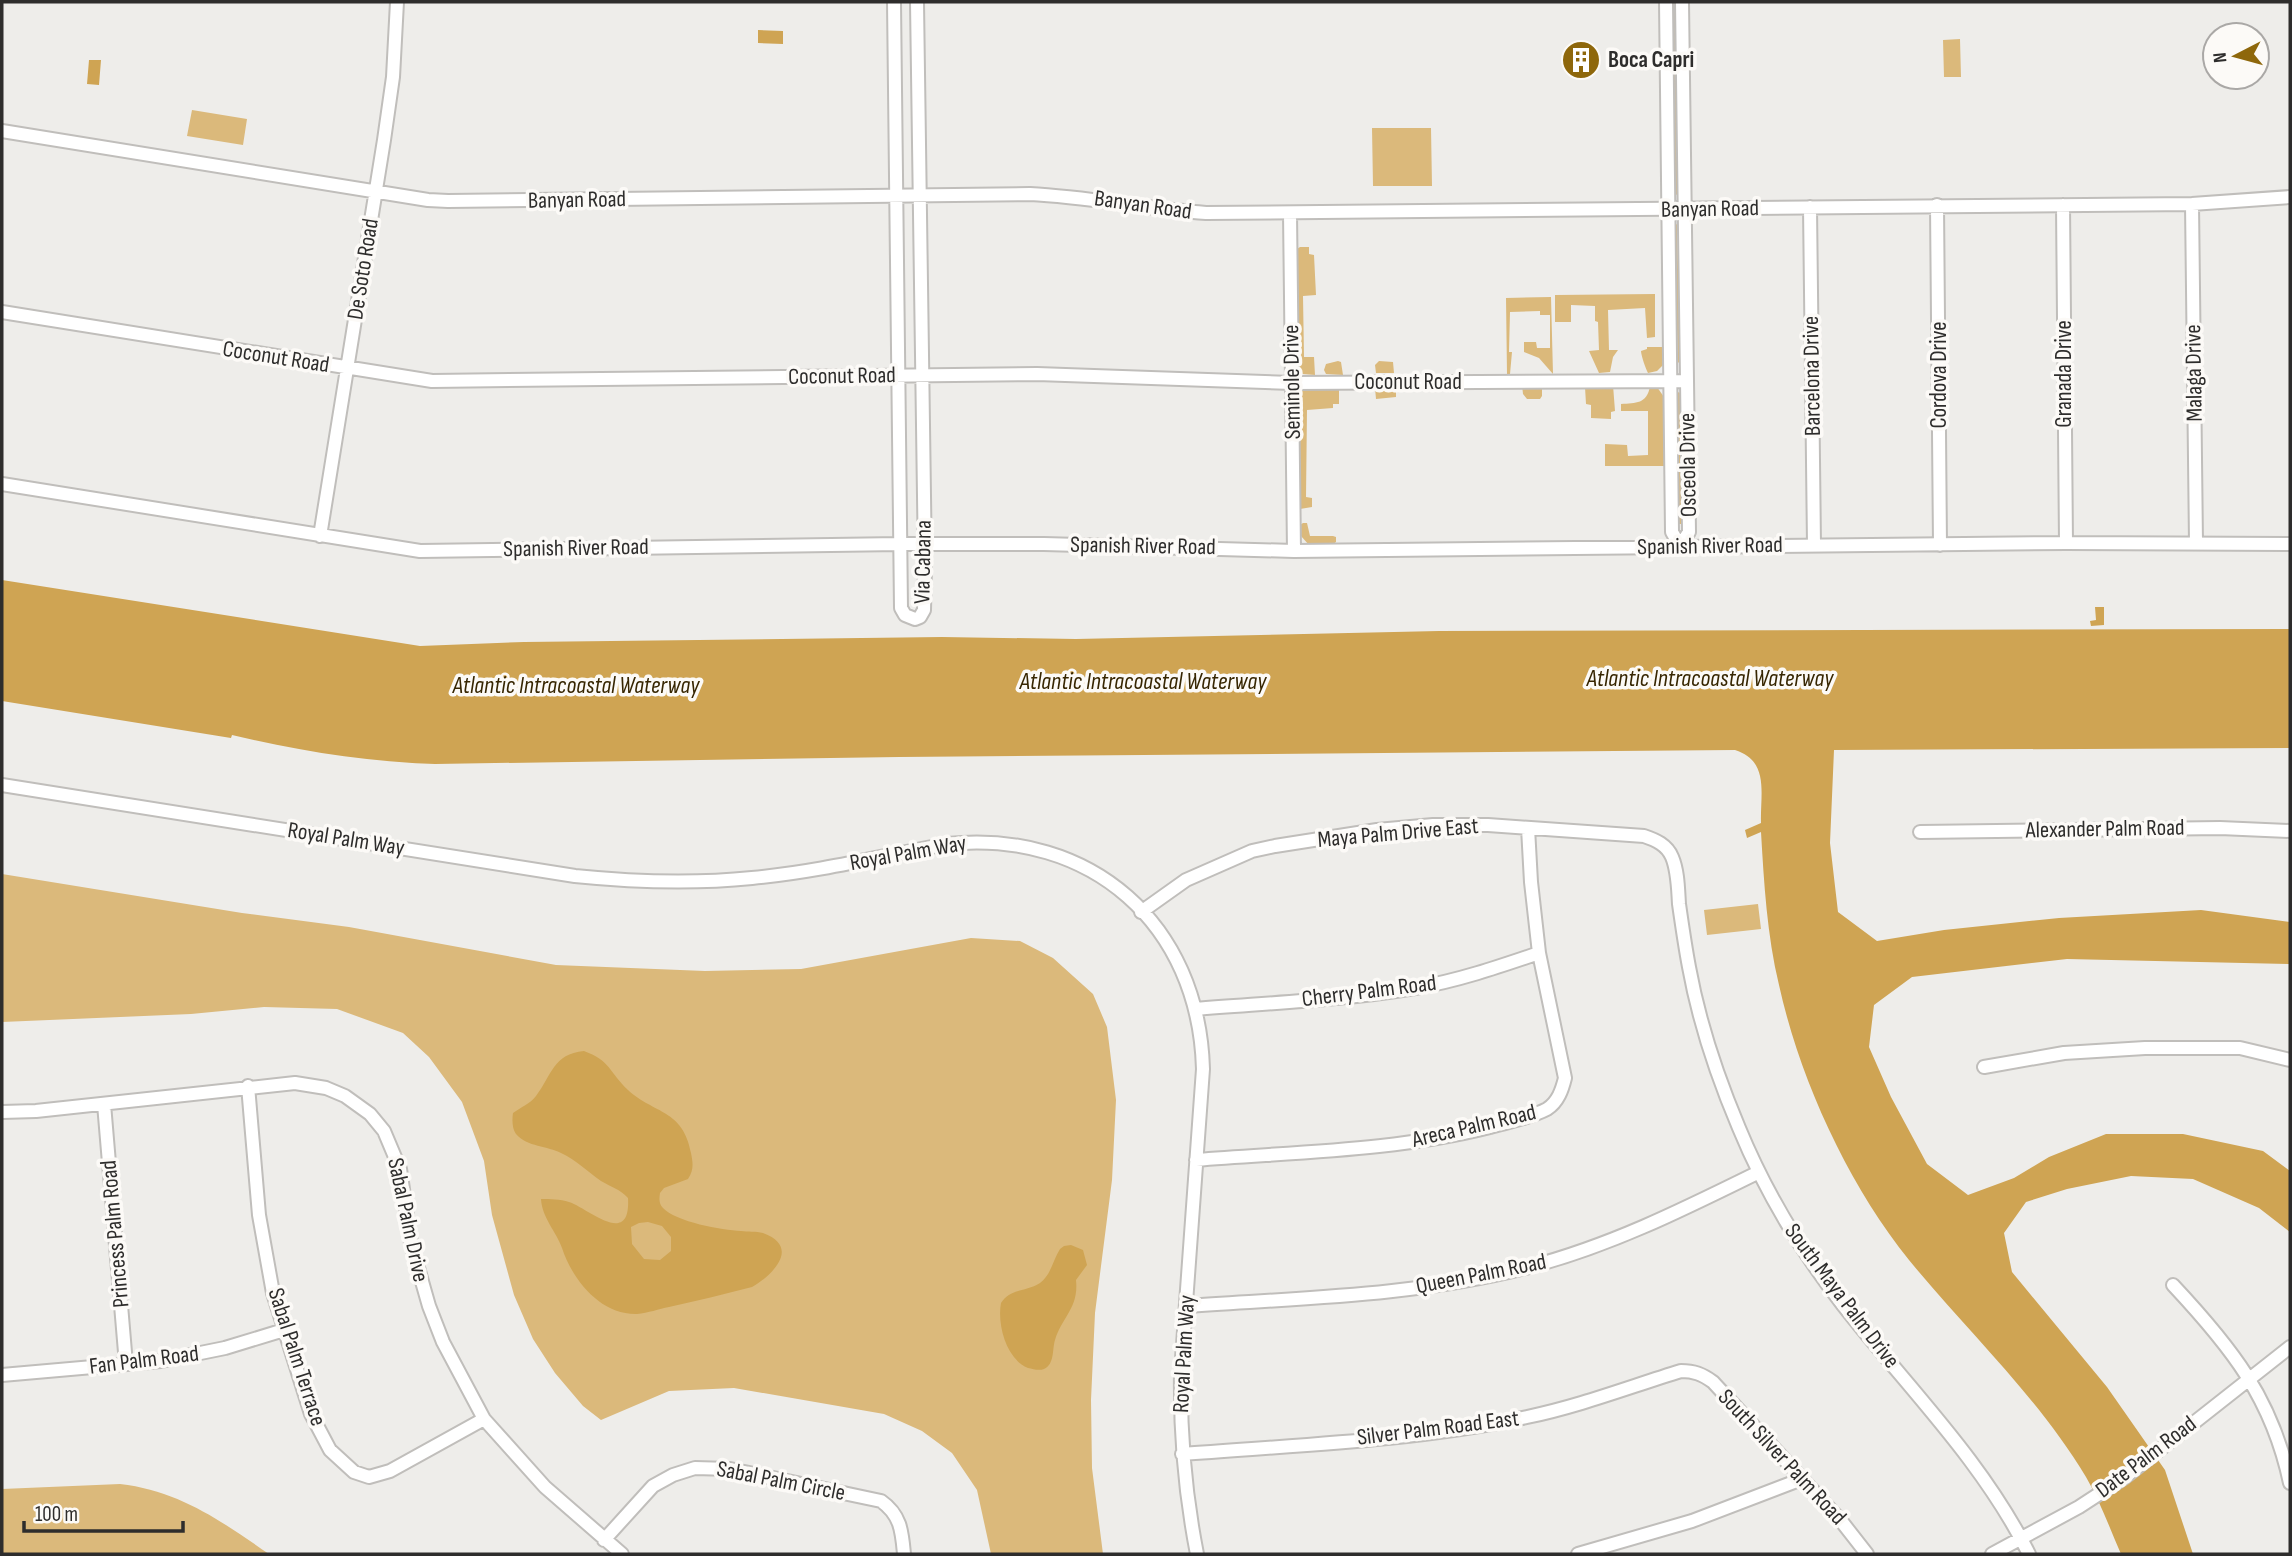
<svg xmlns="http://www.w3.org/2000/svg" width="2292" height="1556" font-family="'Sofia Sans Condensed',sans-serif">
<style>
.green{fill:#dbb97b}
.water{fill:#cfa453;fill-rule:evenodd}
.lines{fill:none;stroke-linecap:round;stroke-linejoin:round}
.minor-casing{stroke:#c0bebb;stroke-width:16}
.minor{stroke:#fff;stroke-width:12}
.labels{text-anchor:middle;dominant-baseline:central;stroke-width:7;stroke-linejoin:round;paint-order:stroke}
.poi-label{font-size:23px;font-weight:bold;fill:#2e2d2c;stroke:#fcfaf7;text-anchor:start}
.street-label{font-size:23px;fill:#2e2d2c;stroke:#fcfaf7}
.water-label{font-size:24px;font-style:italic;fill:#372602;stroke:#fcfaf7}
</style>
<rect width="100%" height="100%" fill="#eeedea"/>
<path class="green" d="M1675,4L1677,9L1679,194L1675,195L1672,6Z
M1960,39L1961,77H1944L1943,40Z
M192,110L247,119L243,145L187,136Z
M1372,128H1431L1432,186H1373Z
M1677,224L1680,361L1678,363L1674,226Z
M1300,247H1309V254L1314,255L1316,295L1303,296L1304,357H1314L1315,375L1303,374L1299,371L1297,249Z
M1655,294V337L1647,338L1645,308L1608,310L1609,350H1618L1613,357L1610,372L1599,373L1589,351L1599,350L1598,322L1595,321V306L1571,305V322H1555V295Z
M1551,297L1553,374L1539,358L1524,352V342H1536L1537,348H1550V315H1540V311L1510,312L1509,352H1512L1510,374H1507L1506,298Z
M1647,347H1663V365L1657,371L1648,373C1646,370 1641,355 1641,351L1647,349Z
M1338,361L1341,362L1343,375L1326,374L1324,370L1326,364Z
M1379,361L1393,362L1394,373H1376L1375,365Z
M1522,385H1542V396L1540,399H1527L1523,394Z
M1613,385L1615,411L1611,412V419L1591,418V405L1586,404L1585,387Z
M1337,386L1339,389V404H1333V408L1307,410L1306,497L1312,498V507L1300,509L1299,394C1307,383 1324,387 1337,386Z
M1650,386L1657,387L1664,397L1666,466H1605V444L1627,445L1628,456L1648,455V411H1621V404C1636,403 1647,404 1650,386Z
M1375,388H1396V397L1376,399Z
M1679,392L1681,395L1682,524H1678L1676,394Z
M1303,523H1307L1310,536H1333L1336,537V542L1332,545H1309L1301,536L1300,525Z
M2,874L242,913L349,927L556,965L705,971L801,969L971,938L1020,941L1053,958L1093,994L1107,1027L1116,1100L1112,1180L1095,1313L1091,1400L1092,1468L1103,1554H991L977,1490L952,1453L922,1431L884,1414L734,1388L669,1391L601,1420L583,1406L555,1373L533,1339L514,1295L492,1215L484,1161L462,1102L429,1057L403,1033L337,1009L264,1007L191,1014L2,1022Z
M1758,904L1761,929L1707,935L1704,910Z
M120,1484C180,1491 221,1521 269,1554H2V1489Z"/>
<path class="water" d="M758,30L783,31V44L758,43Z
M89,60H101L99,85L87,84Z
M2,580L420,646L524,642L942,637L1076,639L1439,631L2290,629V748L1834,750L1830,843L1838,912L1877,941L1944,930L2059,918L2201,910L2290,922V964L2067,959L1912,977L1874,1005L1869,1047L1891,1097L1927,1164L1968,1195L2014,1178L2049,1157L2106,1134H2183L2263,1151L2290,1171V1232L2259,1208L2193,1179L2131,1176L2067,1189L2026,1202L2004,1233L2012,1272L2107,1387L2165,1470L2193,1554H2121C2110,1529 2100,1501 2086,1477C2038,1397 1968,1332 1909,1260C1848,1184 1800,1080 1779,985C1767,935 1764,883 1761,832L1747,838L1745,830L1761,823C1760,794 1770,761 1735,750L899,757L435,764C367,762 299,751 232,735L231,738L2,701Z
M2095,607H2104V625L2091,626L2090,621L2096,620Z
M584,1051C611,1061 609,1072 628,1090C654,1114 683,1109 691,1153C693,1163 694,1170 688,1179L664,1188L660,1193C659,1199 659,1204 663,1208C676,1222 722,1230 741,1231C748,1232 756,1231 763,1233C801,1247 773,1275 752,1287C724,1294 697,1301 669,1307C659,1309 648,1313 637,1314C600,1315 572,1279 562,1248C556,1231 542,1218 541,1199C550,1199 560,1199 569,1202C588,1208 631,1249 628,1198C620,1189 611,1187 601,1181C588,1172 576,1160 561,1153C548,1146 527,1147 516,1134C512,1129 512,1119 513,1113C521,1107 530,1104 536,1096C552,1075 553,1054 584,1051ZM648,1222L662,1226L671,1237V1251L660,1260L644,1259L632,1244L631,1227L639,1223Z
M1071,1245L1083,1250L1087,1265L1076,1280C1079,1308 1062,1317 1055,1340C1052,1349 1055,1364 1044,1369C1039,1371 1033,1369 1028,1368C1006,1359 997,1324 1001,1303C1011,1288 1026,1292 1040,1283C1051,1275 1053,1260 1060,1249L1064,1246Z"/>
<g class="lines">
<defs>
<path id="minor" d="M894,2L901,608L905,615L915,619L920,617L924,610L925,566L917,2
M1666,2L1672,532L1680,546
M2,131L428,200L448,201L1030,194C1089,197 1147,209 1206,213L2192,204L2290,197
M2192,204L2196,543
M1937,205L1940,545
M2063,205L2066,543
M1810,207L1814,545
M1290,213L1294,551
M2,312L432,381L1037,374L1292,383L1686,381
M2,484L420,551L900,544H1044L1294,551L2066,543L2290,544
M320,536L384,140L393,77L397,2
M1680,546L1689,532L1682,2
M2,785L575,876C634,882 693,884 752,878C817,872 882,856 947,844C1091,829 1199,924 1203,1069L1181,1372C1180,1434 1185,1493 1197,1554
M1920,832L2220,828L2290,831
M1141,912L1186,880L1252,851L1275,846L1377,830L1433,825H1488L1644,836C1656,840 1667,845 1672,857C1678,871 1678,889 1679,904C1682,925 1685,946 1689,967C1699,1022 1717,1076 1739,1128C1765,1191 1801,1251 1843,1305C1908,1388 1982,1460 2029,1554
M1196,1009C1269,1003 1343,1000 1415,988C1457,981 1498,967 1539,953
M1984,1067L2064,1053L2145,1048H2240L2290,1060
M248,1086L259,1215L273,1293L311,1414L330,1450L354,1472L369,1477L390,1471L484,1419
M104,1104L126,1364
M2,1112L36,1111L295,1083L326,1088L345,1096L370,1114L384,1131L400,1169L411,1243L429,1306L443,1342L484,1419L545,1487L622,1554
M1196,1160C1294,1152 1395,1151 1490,1127C1508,1122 1530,1118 1547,1109C1558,1102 1562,1090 1565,1078L1539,953L1531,882L1528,828
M2173,1285C2231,1347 2272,1398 2290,1483
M1186,1306C1300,1298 1417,1296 1529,1267C1610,1246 1684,1209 1759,1172
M2,1375L161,1361L225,1348L284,1330
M1182,1454C1297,1445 1414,1441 1527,1417C1580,1406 1629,1387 1681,1371C1694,1371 1702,1374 1713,1382L1842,1522L1867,1554
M604,1540L653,1486L673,1475L695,1468L730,1469L881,1501C901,1515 902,1532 904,1554
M1578,1554L1692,1521L1802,1479
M1992,1554L2079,1507L2125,1477L2290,1347"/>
</defs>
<use href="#minor" class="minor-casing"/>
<use href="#minor" class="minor"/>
</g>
<defs>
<symbol id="building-disc" viewBox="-11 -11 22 22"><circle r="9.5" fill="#8e670b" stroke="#fcfaf7"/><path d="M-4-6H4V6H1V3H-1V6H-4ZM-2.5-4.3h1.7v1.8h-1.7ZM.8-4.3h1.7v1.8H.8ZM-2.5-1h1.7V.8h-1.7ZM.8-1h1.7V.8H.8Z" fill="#fff"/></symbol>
</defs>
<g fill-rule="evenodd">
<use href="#building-disc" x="1559" y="38" width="44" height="44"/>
</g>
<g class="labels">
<g class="poi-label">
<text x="1608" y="60">Boca Capri</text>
</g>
<g class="street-label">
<text transform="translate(577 200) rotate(-1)">Banyan Road</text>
<text transform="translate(1143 205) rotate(8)">Banyan Road</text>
<text transform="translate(1710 209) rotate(-1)">Banyan Road</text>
<text transform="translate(363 269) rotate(-81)">De Soto Road</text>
<text transform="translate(276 357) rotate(9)">Coconut Road</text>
<text transform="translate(2194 373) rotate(-91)">Malaga Drive</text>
<text transform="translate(2064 374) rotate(-90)">Granada Drive</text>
<text transform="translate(1939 375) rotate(-90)">Cordova Drive</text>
<text transform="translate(842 376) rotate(-1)">Coconut Road</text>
<text transform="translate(1812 376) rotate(-91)">Barcelona Drive</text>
<text transform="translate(1292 382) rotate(-91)">Seminole Drive</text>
<text x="1408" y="382">Coconut Road</text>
<text transform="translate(1688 465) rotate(-91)">Osceola Drive</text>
<text transform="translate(1143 546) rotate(1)">Spanish River Road</text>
<text transform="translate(1710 546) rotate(-1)">Spanish River Road</text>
<text transform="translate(576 548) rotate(-1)">Spanish River Road</text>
<text transform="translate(923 562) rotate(-89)">Via Cabana</text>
<text transform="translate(2105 829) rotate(-1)">Alexander Palm Road</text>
<text transform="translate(1398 833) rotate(-5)">Maya Palm Drive East</text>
<text transform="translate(346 839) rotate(9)">Royal Palm Way</text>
<text transform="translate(908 853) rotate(-10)">Royal Palm Way</text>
<text transform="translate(1369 991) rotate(-7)">Cherry Palm Road</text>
<text transform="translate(1474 1126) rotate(-13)">Areca Palm Road</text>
<text transform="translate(408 1220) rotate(78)">Sabal Palm Drive</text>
<text transform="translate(115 1234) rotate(-95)">Princess Palm Road</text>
<text transform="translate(1481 1274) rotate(-11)">Queen Palm Road</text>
<text transform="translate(1842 1296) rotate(53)">South Maya Palm Drive</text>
<text transform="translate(1184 1354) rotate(-87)">Royal Palm Way</text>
<text transform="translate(297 1357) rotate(72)">Sabal Palm Terrace</text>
<text transform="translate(144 1360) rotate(-7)">Fan Palm Road</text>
<text transform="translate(1438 1428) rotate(-7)">Silver Palm Road East</text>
<text transform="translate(1782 1457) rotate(47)">South Silver Palm Road</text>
<text transform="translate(2146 1457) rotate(-37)">Date Palm Road</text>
<text transform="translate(781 1481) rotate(11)">Sabal Palm Circle</text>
</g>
<g class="water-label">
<text x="1710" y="678">Atlantic Intracoastal Waterway</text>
<text x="1143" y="681">Atlantic Intracoastal Waterway</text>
<text x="576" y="685">Atlantic Intracoastal Waterway</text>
</g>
</g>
<rect width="2292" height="1556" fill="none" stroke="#2e2d2c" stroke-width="7"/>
<g transform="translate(2236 56) rotate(264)"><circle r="33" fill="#fcfaf7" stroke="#aaa8a6" stroke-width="2"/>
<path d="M0-5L12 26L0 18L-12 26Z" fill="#8e670b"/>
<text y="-10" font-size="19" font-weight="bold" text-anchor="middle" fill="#2e2d2c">N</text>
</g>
<path d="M24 1521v10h159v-10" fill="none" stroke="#2e2d2c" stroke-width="3.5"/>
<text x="35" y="1521" font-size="21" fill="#2e2d2c" stroke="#fcfaf7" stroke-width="5" paint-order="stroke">100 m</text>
</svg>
